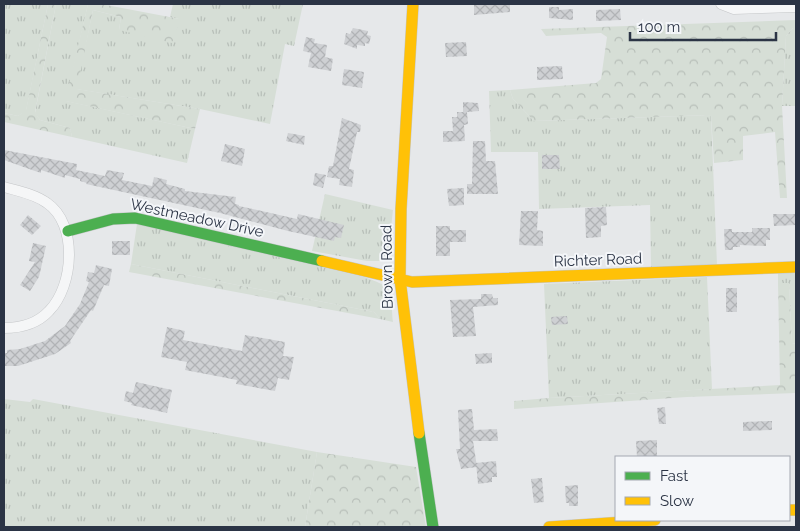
<svg xmlns="http://www.w3.org/2000/svg" width="800" height="531" font-family="Raleway,sans-serif">
<style>
.grass{fill:url(#grass-tufts)}
.forest{fill:url(#forest-crowns)}
.building{fill:url(#building-cross-hatch)}
.lines{fill:none;stroke-linecap:round;stroke-linejoin:round}
.street-casing{stroke:#c4c6c8;stroke-width:11}
.fast-casing{stroke:#c4c6c8;stroke-width:12}
.slow-casing{stroke:#c4c6c8;stroke-width:12}
.street{stroke:#f5f6f7;stroke-width:10}
.fast{stroke:#4caf50;stroke-width:11}
.slow{stroke:#ffc107;stroke-width:11}
.labels{text-anchor:middle;dominant-baseline:central;stroke-width:4;stroke-linejoin:round;paint-order:stroke}
.street-label{font-size:15px;fill:#2b3445;stroke:#f4f6f9}
</style>
<defs>
<pattern id="grass-tufts" width="24" height="20" patternUnits="userSpaceOnUse" patternTransform="scale(1.25)"><rect width="24" height="20" fill="#d6ded6"/><path d="M3 7l-1-3M5 7V3M7 7l1-3M15 17l-1-3M17 17v-4M19 17l1-3" fill="none" stroke="#b8bfb9"/></pattern>
<pattern id="forest-crowns" width="20" height="18" patternUnits="userSpaceOnUse" patternTransform="scale(1.25)"><rect width="20" height="18" fill="#d6ded6"/><path d="M2 6a3 3 0 1 1 6 0M12 15a3 3 0 1 1 6 0" fill="none" stroke="#b8bfb9"/></pattern>
<pattern id="building-cross-hatch" width="8" height="8" patternUnits="userSpaceOnUse" patternTransform="scale(1.25)"><rect width="8" height="8" fill="#ced0d3"/><path d="M0 0l8 8M0 8l8-8" fill="none" stroke="#b1b3b6"/></pattern>
</defs>
<rect width="100%" height="100%" fill="#e6e8ea"/>
<path class="grass" d="M4,4H48L26,111L18,116L4,113Z
M56,4H88L66,101L195,129L187,163L72,137L70,128L40,120L35,113Z
M173,4H303L294,46L285,44L270,124L200,109L76,89L93,10L121,17L119,30L179,19L170,17Z
M793,28H796V106H782L786,36Z
M510,90L513,99L534,121L711,115L717,265L651,267L650,205L539,209L538,152H491L489,91Z
M325,194L393,210L388,255L382,261H367L312,251Z
M137,224L364,277C397,289 390,288 393,322L380,319L374,312L131,264Z
M796,272V344L792,343L789,283H778V273Z
M707,277L712,389L549,398L544,284Z
M4,399L30,402L33,399L317,452L305,527H4Z"/>
<path class="forest" d="M48,4H56L35,112L40,120L70,128L72,137L4,122V113L18,116L26,110Z
M88,4H101L180,19L172,43L119,30L121,17L93,10L77,89L200,109L195,129L65,101Z
M796,20V28H793L786,36L782,106L787,198H780L775,132L743,136V160L714,163L711,115L534,121L513,99L510,90L596,83L601,79L607,37L601,33L546,36L541,29Z
M131,264L374,312L380,319L129,272Z
M778,283H789L792,343L796,344V393L687,397L514,409V401L549,398L780,385Z
M317,452L416,467L426,527H305Z"/>
<path class="building" d="M474,4H510V12L474,15Z
M549,7H559V10L573,9V20L549,18Z
M620,9L621,20L596,21V10Z
M353,28L368,31L367,35L371,36L369,44L365,43V46L357,45V49L344,44L346,33L350,34Z
M306,37L315,39L314,43L327,45L325,57L333,59L331,71L308,67L311,53L303,51Z
M466,42L467,56L446,57L445,43Z
M562,66L563,79L537,80V67Z
M344,69L364,72L362,88L342,85Z
M463,102L478,103L479,111L467,112L468,124L464,125L465,141L443,142V131H453L452,117H457V112H463Z
M342,118L361,125L360,132H357L349,169L354,170L352,187L339,185L340,179L327,177L329,166H333Z
M288,133L305,136L304,145L286,141Z
M473,141H485L486,161H495L498,194H467V184H472Z
M225,144L245,149L242,166L221,161Z
M4,150L77,164L76,170L105,176L107,170L124,173L122,180L152,186L154,177L167,180L166,184L185,189V191L236,197L235,204L239,205V206L297,219L298,214L344,225L341,238L335,237L334,241L288,231L220,213L86,184L87,183L80,181V179L65,175V178L41,170V173L32,170L4,160Z
M542,155H559L560,169H542Z
M315,173L326,175L323,188L313,185Z
M464,188V205L449,206L447,189Z
M606,207L607,225L601,226V237L586,238L585,208Z
M521,211H538L537,230L543,231V246L519,245Z
M773,214H796V225L774,226Z
M28,215L41,226L32,235L20,225Z
M436,226H450V230H466V242H450V256H436Z
M752,228H770V240H766V246L740,245V247H733V250H725L724,229H732V232H752Z
M112,241H130V255H112Z
M33,243L46,246L39,277L30,291L20,285L35,262L29,261Z
M96,265L112,269L109,286L104,285L93,311L91,310L70,341L71,343L55,354L18,366H4V353H7V350L20,349L45,341L65,326L80,304L89,282L86,281L88,272L94,273Z
M726,288H737V312H726Z
M481,294H492L493,298H498V305L473,307L476,336L453,337L450,300L481,299Z
M567,316L568,324L552,325L551,317Z
M167,327L185,331L183,340L242,351L245,335L285,342L283,356L294,357L289,380L278,378L275,391L236,384L237,380L185,370L187,362L161,357Z
M492,353V363L476,364L475,354Z
M136,382L172,390L167,413L131,405L132,403L124,401L126,391L133,393Z
M665,407L666,424H659L657,408Z
M472,409L474,430L497,429L498,441H473L477,467L461,469L456,449H460L458,410Z
M772,421V430L743,431V422Z
M657,440V457H637L636,441Z
M496,461L497,477H492V482L478,484L476,463Z
M542,478L544,502L534,503L531,479Z
M578,485V506H569V503H566L565,486Z"/>
<g class="lines">
<defs>
<path id="street" d="M721,4L734,9L796,7
M4,187C18,191 35,194 47,203C78,224 74,286 49,311C37,324 21,328 4,328"/>
<path id="fast" d="M68,231L113,219L135,218L322,261
M419,433L433,527"/>
<path id="slow" d="M413,4L401,209L400,279L419,433
M322,261L412,282L796,267
M789,510H796
M549,527L655,520"/>
</defs>
<use href="#street" class="street-casing"/>
<use href="#fast" class="fast-casing"/>
<use href="#slow" class="slow-casing"/>
<use href="#street" class="street"/>
<use href="#fast" class="fast"/>
<use href="#slow" class="slow"/>
</g>
<g class="labels">
<g class="street-label">
<text transform="translate(197 218) rotate(12)">Westmeadow Drive</text>
<text transform="translate(598 260) rotate(-2)">Richter Road</text>
<text transform="translate(387 267) rotate(-91)">Brown Road</text>
</g>
</g>
<rect width="800" height="531" fill="none" stroke="#2b3445" stroke-width="10"/>
<rect x="615" y="456" width="175" height="65" fill="#f4f6f9" stroke="#a4a8b1"/>
<rect x="625" y="472" width="25" height="8" fill="#4caf50" stroke="#a4a8b1"/>
<text x="660" y="481" font-size="15" fill="#2b3445">Fast</text>
<rect x="625" y="497" width="25" height="8" fill="#ffc107" stroke="#a4a8b1"/>
<text x="660" y="506" font-size="15" fill="#2b3445">Slow</text>
<path d="M630 32v8h146v-8" fill="none" stroke="#2b3445" stroke-width="2.5"/>
<text x="638" y="32" font-size="15" fill="#2b3445" stroke="#f4f6f9" stroke-width="4" paint-order="stroke">100 m</text>
</svg>
